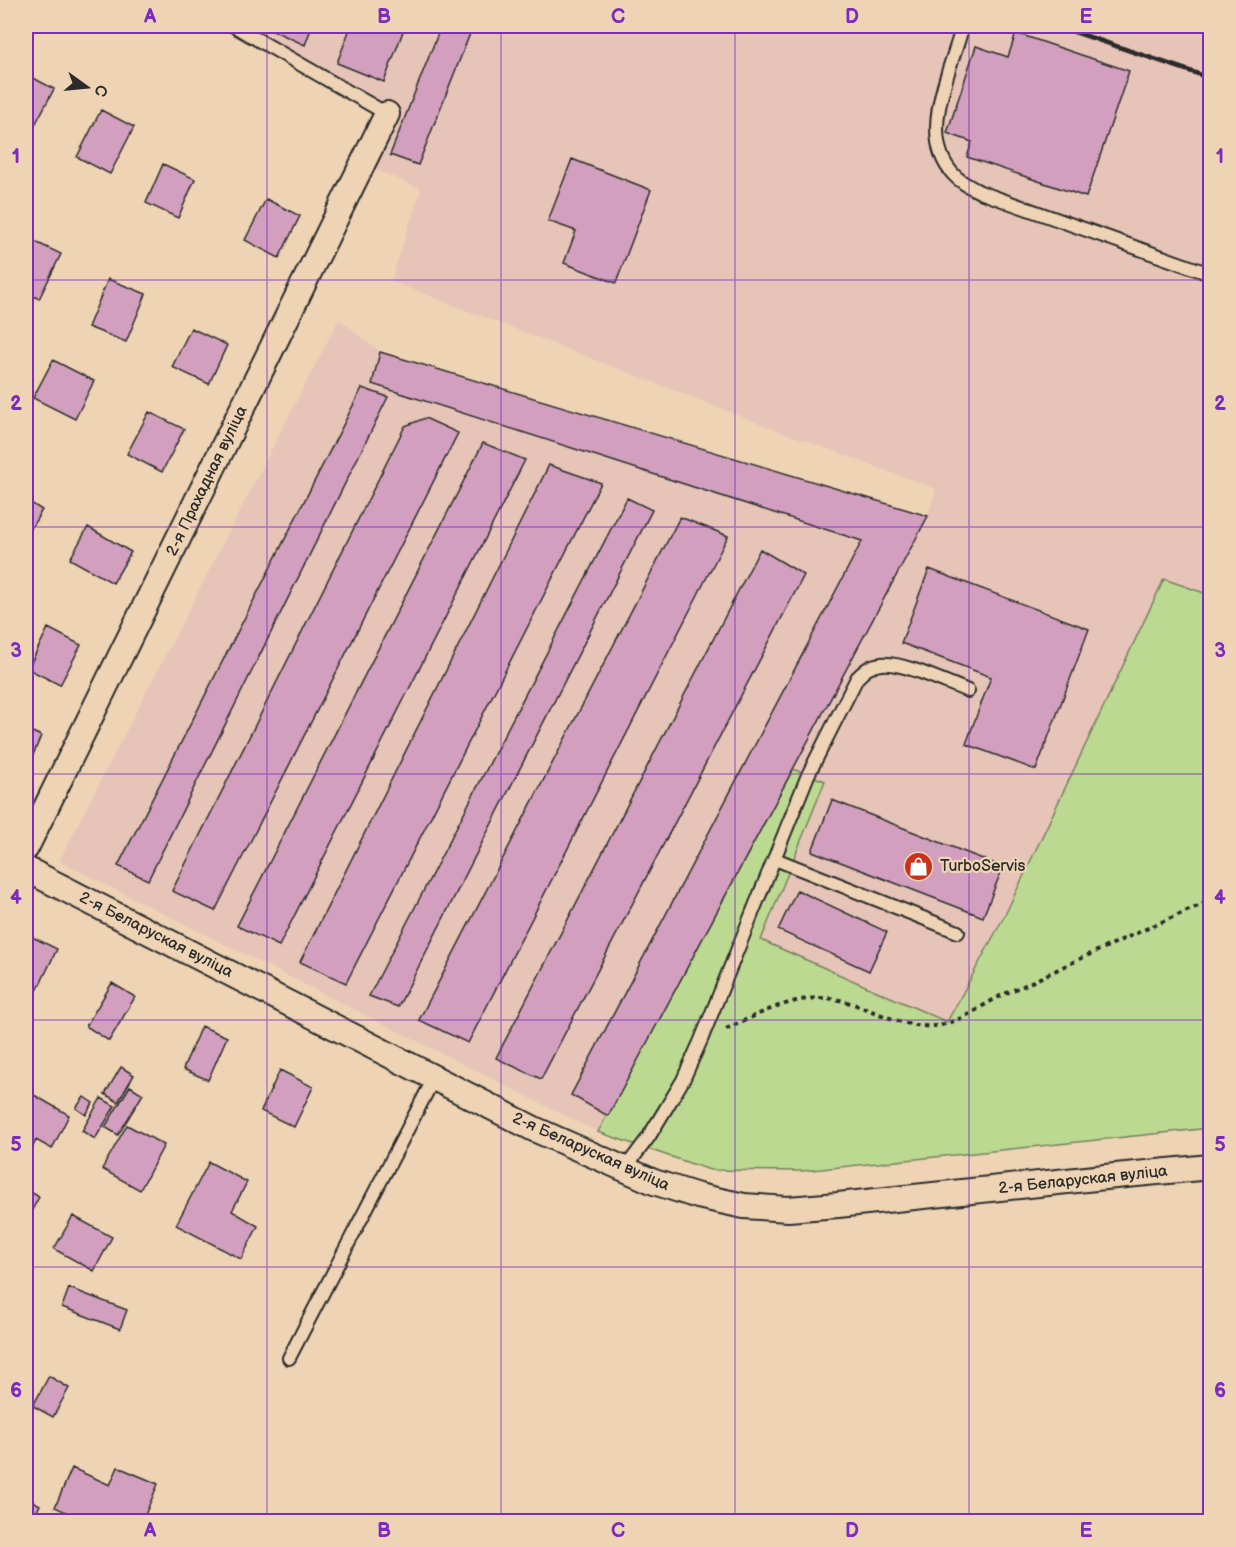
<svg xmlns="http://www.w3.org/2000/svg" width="1236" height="1547" font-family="'Balsamiq Sans',sans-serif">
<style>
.built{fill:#e6c4b8}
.green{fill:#bcd991;stroke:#74825e;stroke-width:1.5}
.building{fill:#d2a0be;stroke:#2b2b2b;stroke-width:1.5}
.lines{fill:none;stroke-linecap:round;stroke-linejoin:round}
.service-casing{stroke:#2b2b2b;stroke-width:16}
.minor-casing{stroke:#2b2b2b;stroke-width:28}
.path{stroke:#2b2b2b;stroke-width:4;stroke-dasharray:4.5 4.5;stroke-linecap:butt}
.service{stroke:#eed4b5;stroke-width:12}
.minor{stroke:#eed4b5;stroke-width:24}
.rail{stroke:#2b2b2b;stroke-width:4.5}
.grid{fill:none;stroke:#7b2cbf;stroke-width:1.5;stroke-opacity:0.55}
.labels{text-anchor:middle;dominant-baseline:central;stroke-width:4.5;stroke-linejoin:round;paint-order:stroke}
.street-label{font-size:16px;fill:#2b2b2b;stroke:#eed4b5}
.poi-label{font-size:16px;fill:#2b2b2b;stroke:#eed4b5;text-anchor:start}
.neatline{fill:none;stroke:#7b2cbf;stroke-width:2}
.grid-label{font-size:20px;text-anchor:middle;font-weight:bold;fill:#7b2cbf}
</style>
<rect width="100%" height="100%" fill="#eed4b5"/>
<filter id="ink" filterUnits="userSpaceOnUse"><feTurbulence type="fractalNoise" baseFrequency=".0167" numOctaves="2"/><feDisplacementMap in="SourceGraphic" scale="12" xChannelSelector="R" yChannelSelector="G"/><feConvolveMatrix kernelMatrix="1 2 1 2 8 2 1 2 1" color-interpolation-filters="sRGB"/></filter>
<g filter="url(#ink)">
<path class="built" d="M234,26H1210V595L1164,579L1005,915L947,1022L761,940L825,781L793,769L608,1116L598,1132L59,861L339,319L380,352L928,516L936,489L766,426L391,281L421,189L363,164L387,114Z"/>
<path class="green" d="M1164,579L1210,595V1128L802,1171L710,1170L598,1132L792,769L825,781L761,940L947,1022L1005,915Z"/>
<path class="building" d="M263,26H312L305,45Z
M351,26H405L384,82L337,63Z
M441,26H473L418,165L390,155Z
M1016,33L1129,71L1086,197L967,157L972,142L947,133L976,46L1008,57Z
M26,74L54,89L30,134L26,132Z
M101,110L134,127L110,174L77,157Z
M572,159L651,190L616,283L564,263L576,231L548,221Z
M163,164L195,179L178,218L146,203Z
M266,199L300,216L279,258L245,240Z
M27,238L61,254L39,299L26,292V242Z
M108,279L146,294L126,342L88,327Z
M191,328L227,345L209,384L172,367Z
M380,352L928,516L608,1116L571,1095L862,541L372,384Z
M53,360L94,381L75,419L33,398Z
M362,388L388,397L148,880L118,866Z
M149,412L184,429L162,472L127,454Z
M425,418L458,433L215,911L172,891L405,426Z
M483,443L525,460L279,946L237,926Z
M549,465L601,483L346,983L300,962Z
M627,498L652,510L398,1007L369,996Z
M26,500L42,510L26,537Z
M680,517L728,536L468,1043L419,1020Z
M88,527L131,552L113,583L70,559Z
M760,549L804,575L541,1079L496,1058Z
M929,569L1089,629L1036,770L966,744L991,677L901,643Z
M48,628L81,645L60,685L28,669Z
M26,729L41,736L26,772Z
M832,800L1003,867L983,917L812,851Z
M797,890L887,932L869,971L778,930Z
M26,934L57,949L33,999L26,995Z
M112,983L135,997L109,1041L86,1026Z
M201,1026L227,1037L208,1080L183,1069Z
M121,1067L134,1075L118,1102L105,1094Z
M280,1070L313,1087L294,1127L261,1111Z
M130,1086L143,1094L118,1135L105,1127Z
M34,1095L69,1115L52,1149L36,1140L30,1153L26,1150V1112Z
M84,1097L93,1103L86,1115L76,1108Z
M101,1098L115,1106L95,1139L82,1131Z
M127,1125L164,1145L140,1190L102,1169Z
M209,1162L247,1182L232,1211L258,1226L241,1259L176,1225Z
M26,1189L39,1197L26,1221Z
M73,1216L112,1237L94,1271L54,1249Z
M69,1288L127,1310L120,1329L62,1307Z
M49,1376L69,1388L53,1417L33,1406Z
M118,1467L158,1484L142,1522H87L55,1507L72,1468L110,1485Z
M26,1497L40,1505L31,1522H26Z"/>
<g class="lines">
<defs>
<path id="service" d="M234,26L387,114
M961,26L960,35C948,76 919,137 953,174C960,182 970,187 980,192L1210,274
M775,859L958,932
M624,1170L648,1138L665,1110L683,1080L701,1040L808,775L857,678C864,671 870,665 881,664C901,661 947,683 968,691
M289,1358L434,1078"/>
<path id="minor" d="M26,848L387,114
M26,869L534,1129L654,1182L698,1196L744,1206L788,1209L838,1205L1105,1177L1210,1167"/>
</defs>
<use href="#service" class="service-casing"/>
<use href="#minor" class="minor-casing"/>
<path class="path" d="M726,1029C759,1014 797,993 835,999C871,1006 907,1034 945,1024C960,1020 973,1012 986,1004C998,997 1010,991 1023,986C1085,956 1147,928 1210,901"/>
<use href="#service" class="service"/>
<use href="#minor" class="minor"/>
<path class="rail" d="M1060,27L1210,78"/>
</g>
</g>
<path class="grid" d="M267,26V1522M501,26V1522M735,26V1522M969,26V1522M26,280H1210M26,527H1210M26,774H1210M26,1020H1210M26,1267H1210"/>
<defs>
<symbol id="shop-disc" viewBox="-11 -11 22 22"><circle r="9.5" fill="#c8321e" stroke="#eed4b5"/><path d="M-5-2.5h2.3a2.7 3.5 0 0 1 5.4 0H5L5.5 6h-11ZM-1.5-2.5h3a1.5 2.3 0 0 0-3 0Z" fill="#fff"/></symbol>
</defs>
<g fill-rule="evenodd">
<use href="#shop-disc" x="902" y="850" width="33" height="33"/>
</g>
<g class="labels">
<g class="street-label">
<text transform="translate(207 481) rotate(-64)">2-я Прахадная вуліца</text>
<text transform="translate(156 935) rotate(27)">2-я Беларуская вуліца</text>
<text transform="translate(591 1152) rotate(24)">2-я Беларуская вуліца</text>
<text transform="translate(1083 1180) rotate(-6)">2-я Беларуская вуліца</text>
</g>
<g class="poi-label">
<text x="940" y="866">TurboServis</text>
</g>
</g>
<rect width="1236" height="1547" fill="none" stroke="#eed4b5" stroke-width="66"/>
<g transform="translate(87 87) rotate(105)" stroke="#eed4b5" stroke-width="4.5" paint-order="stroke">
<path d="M0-4.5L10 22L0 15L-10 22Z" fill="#2b2b2b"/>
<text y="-9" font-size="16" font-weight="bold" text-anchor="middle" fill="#2b2b2b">С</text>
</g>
<rect x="33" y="33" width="1170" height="1481" class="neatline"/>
<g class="grid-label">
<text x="150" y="23">A</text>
<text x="384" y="23">B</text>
<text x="618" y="23">C</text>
<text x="852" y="23">D</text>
<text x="1086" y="23">E</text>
<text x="16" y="163">1</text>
<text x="1220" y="163">1</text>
<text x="16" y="410">2</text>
<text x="1220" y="410">2</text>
<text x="16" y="657">3</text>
<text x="1220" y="657">3</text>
<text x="16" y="904">4</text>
<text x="1220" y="904">4</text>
<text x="16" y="1151">5</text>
<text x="1220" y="1151">5</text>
<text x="16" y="1397">6</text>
<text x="1220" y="1397">6</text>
<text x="150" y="1537">A</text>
<text x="384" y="1537">B</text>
<text x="618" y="1537">C</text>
<text x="852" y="1537">D</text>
<text x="1086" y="1537">E</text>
</g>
</svg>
